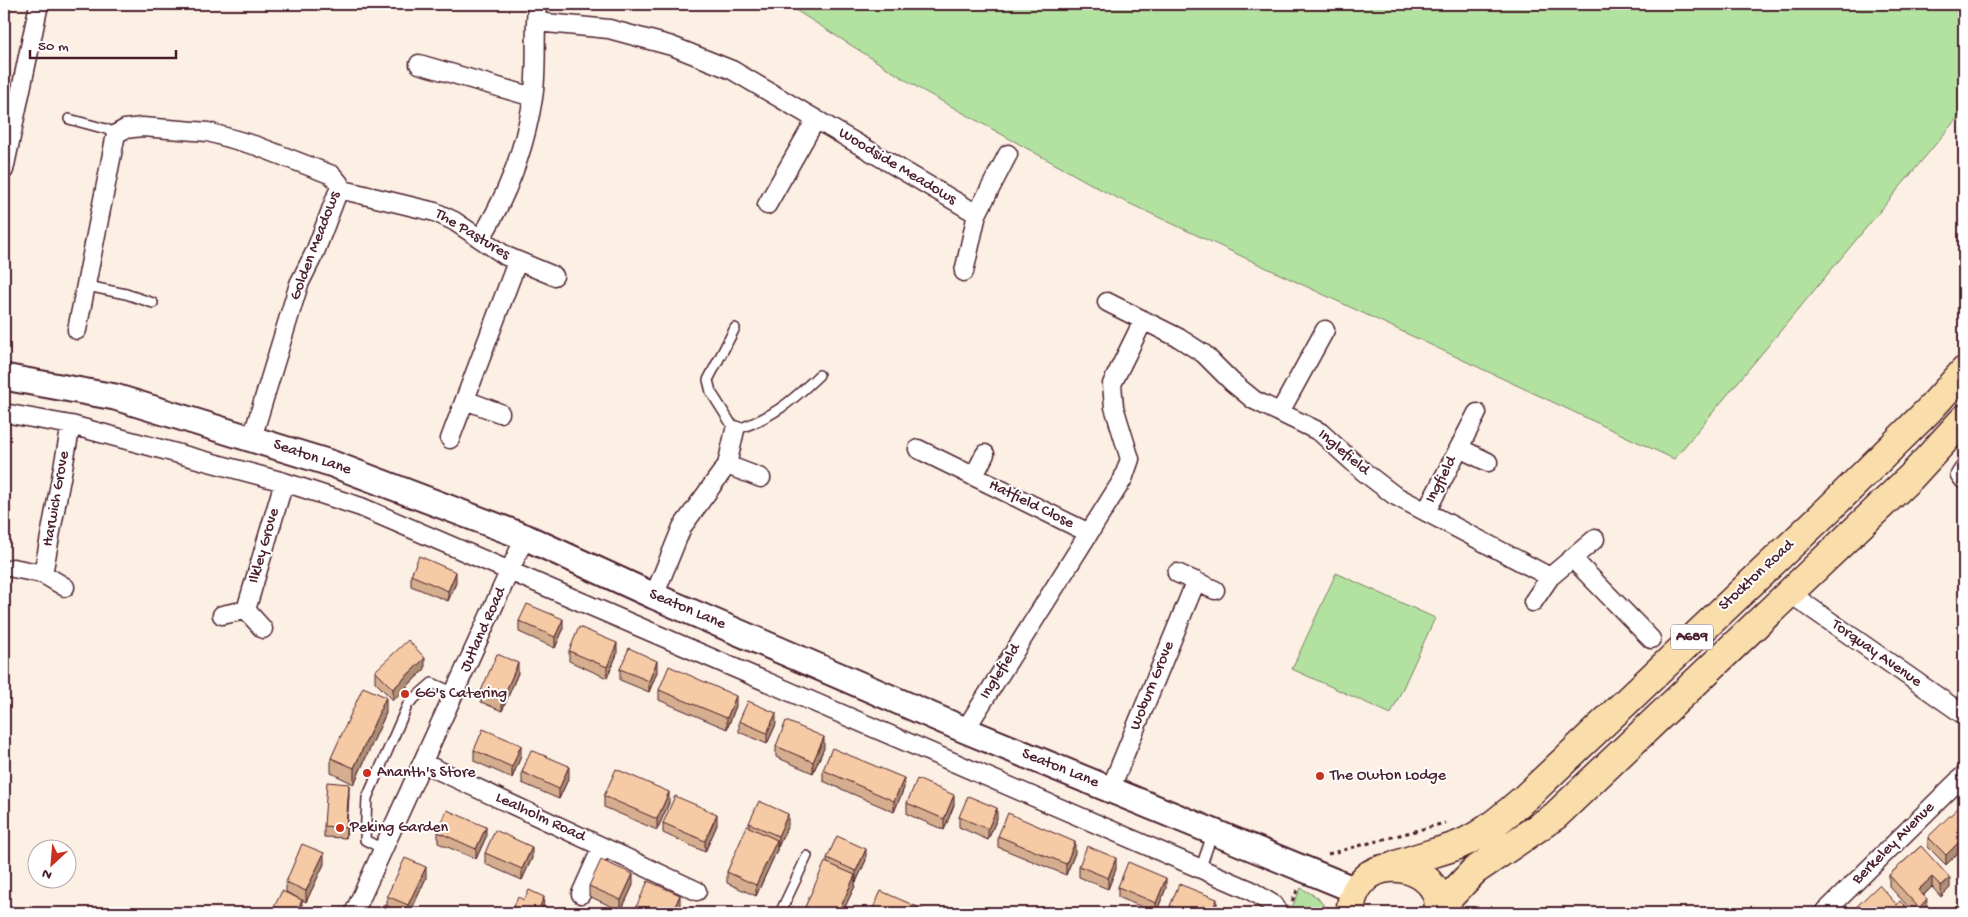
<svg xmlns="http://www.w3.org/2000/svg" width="1968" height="917" font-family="'Gochi Hand',sans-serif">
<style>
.green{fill:#b2e1a0;stroke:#7e8066}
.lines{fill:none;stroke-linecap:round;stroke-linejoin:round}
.service-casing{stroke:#4a1f2b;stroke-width:12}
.minor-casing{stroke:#4a1f2b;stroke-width:21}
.secondary-casing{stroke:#4a1f2b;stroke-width:29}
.trunk-casing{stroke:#4a1f2b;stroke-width:31}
.path{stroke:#4a1f2b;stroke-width:3;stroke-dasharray:4 4;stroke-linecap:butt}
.service{stroke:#fff;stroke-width:9}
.minor{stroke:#fff;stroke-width:18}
.secondary{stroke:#fff;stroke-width:25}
.trunk{stroke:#f9deab;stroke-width:28}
.wall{fill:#d4ae8e;stroke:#4a1f2b}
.shaded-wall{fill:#ac8d74;stroke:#4a1f2b}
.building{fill:#f6caa5;stroke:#4a1f2b}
.poi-dot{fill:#c8321e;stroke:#fff;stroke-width:2}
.labels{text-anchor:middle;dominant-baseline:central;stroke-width:4;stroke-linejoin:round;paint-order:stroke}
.shield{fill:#fff;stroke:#80626b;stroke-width:1}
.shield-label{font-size:15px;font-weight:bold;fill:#4a1f2b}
.street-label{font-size:16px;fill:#4a1f2b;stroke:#fff}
.poi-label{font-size:16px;fill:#4a1f2b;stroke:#fff;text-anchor:start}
</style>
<rect width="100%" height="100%" fill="#fcefe4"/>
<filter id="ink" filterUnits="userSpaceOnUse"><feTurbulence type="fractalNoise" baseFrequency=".02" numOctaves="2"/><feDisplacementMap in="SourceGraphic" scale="10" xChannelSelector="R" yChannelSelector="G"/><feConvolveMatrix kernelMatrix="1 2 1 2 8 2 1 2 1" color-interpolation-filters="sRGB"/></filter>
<g filter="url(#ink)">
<path class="green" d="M786,4H1964V110L1674,459L1109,194L920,89Z
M1336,573L1435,618L1391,714L1292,669Z
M1301,888L1317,897L1330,913H1292V907Z"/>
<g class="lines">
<defs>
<path id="service" d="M69,119L106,129L116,134
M87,286L126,294L153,303
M735,328L708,380L711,392L735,430C773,417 790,403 819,375
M383,849L365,840L367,798L408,704L432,683L455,693
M1200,870L1213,832
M780,913L807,856"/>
<path id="minor" d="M536,22L537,4
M419,64L533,97
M4,170L39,4
M339,189L435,212L454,221L506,256L554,276
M767,205L816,119
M481,238C507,196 525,147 533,98C537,74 535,47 536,22L609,29L672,46L732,70L977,214
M964,272L977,214L1008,154
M1107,302L1179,338L1204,354L1232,382L1254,400L1320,432L1364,472L1394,495L1550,577
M77,330L116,134L125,129L142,127L208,132L257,146L332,175L339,183V189L315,252L299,284L252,438
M465,400L500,413
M1280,412L1325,330
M4,413L71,425L284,482L361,507L1250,890L1274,905L1279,913
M735,430L727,465L761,478
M450,439L517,262
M1459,448L1488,462
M918,449L1089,533
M1964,469L1960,475L1964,480
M974,476L985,454
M1426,512L1477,413
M1572,558L1651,639
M13,568L43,574L65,587
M1177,573L1215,590
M43,574L71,425
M1788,592L1964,715
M654,596L682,527L727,465
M1533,602L1550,577L1595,539
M246,610L284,482
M222,615L246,610L263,629
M965,730L1123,479L1130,459L1114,407L1112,384L1143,321
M423,763L697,891
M1110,790L1196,581
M581,894L602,847
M354,913L525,537
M1824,913L1964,775"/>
<path id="secondary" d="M4,377L115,397L330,463L525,537L654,596L965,730L1355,890"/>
<path id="trunk" d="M1394,866C1412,859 1431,854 1450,848C1479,839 1503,817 1525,798L1830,508L1929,410L1964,371
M1439,908L1474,871L1555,816L1911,477L1964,419
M1351,913C1350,903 1354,892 1360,884C1384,851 1446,872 1438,913"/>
</defs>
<use href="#service" class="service-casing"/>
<use href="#minor" class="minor-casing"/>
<use href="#secondary" class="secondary-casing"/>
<use href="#trunk" class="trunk-casing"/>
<path class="path" d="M1328,854L1445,823
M1292,901L1298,889"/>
<use href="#service" class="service"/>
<use href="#minor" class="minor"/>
<use href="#secondary" class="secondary"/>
<use href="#trunk" class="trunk"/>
</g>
<path class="wall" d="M411,575L456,583L448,601L411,586Z
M519,621L563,630L555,648L519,632Z
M569,651L617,654L607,678L569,661Z
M425,669L393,700L375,682V671Z
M620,669L657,672L649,692L620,680Z
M518,673L502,711L481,702V691Z
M659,690L736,706L727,729L659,700Z
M386,713L354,784L331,773V758Z
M739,721L776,724L767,744L739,732Z
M776,746L824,748L813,773L776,757Z
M474,750L521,756L512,778L474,761Z
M823,770L904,788L894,812L823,781Z
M522,772L569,777L559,799L522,783Z
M349,795L346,838L324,837V826Z
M604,796L669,803L657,830L604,807Z
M907,803L954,805L944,830L907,814Z
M1964,808L1946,865L1928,847V837Z
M959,817L997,818L988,840L959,827Z
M663,823L717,825L705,852L663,833Z
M749,823L788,825L778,847L777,846V850L756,896L727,883V872L749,827Z
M438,832L486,837L476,859L438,843Z
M998,836L1075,853L1066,875L998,847Z
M1921,846L1950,888L1941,897L1932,887L1924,895L1927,910L1924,913H1914L1889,886V875Z
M485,853L532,858L522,880L485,864Z
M827,858L866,860L856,882L855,881V886L842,913H805V907L827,862Z
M324,864L306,902L286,892V882Z
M1079,866L1116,869L1108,889L1079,877Z
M426,878L410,913H402L387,906V896Z
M633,885L621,911L589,896V886Z
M1118,887L1166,888L1156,913L1118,897Z
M1897,905L1906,913H1857V906Z
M680,906L677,913H636V907Z
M1170,906L1217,910L1215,913H1170Z"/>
<path class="shaded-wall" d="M456,572V583L448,601V591Z
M563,619V630L555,648V637Z
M617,643V654L607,678V667Z
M425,658V669L393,700V689Z
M657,661V672L649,692V681Z
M518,663V673L502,711V700Z
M736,696V706L727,729V718Z
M386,697V713L354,784V768Z
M776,713V724L767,744V733Z
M824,737V748L813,773V762Z
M521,745V756L512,778V767Z
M569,766V777L559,799V789Z
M904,778V788L894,812V801Z
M349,784V795L346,838V828Z
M669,792V803L657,830V819Z
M954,795V805L944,830V819Z
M997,808V818L988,840V829Z
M717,814V825L705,852V841Z
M788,814V825L778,847V836Z
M486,827V837L476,859V849Z
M1964,837V847L1946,865V855Z
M777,840V850L756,896V885Z
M1075,842V853L1066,875V864Z
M532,847V858L522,880V869Z
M866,849V860L856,882V871Z
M324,853V864L306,902V891Z
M1116,858V869L1108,889V878Z
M426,867V878L410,913H408V905Z
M633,874V885L621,911V900Z
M855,875V886L842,913H838Z
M1932,877V887L1918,900V890Z
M1166,878V888L1156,913V903Z
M1950,878V888L1941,897V886Z
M680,895V906L677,913H672Z
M544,897L543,913H540V906Z
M1217,899V910L1215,913H1211Z
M1927,899V910L1924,913H1919V908Z
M302,900V911L301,913H296Z
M1906,907V913H1900Z"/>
<path class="building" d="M419,556L456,572L448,591L411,575Z
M527,604L563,619L555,637L519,621Z
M579,627L617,643L607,667L569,651Z
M408,640L425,658L393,689L375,671Z
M629,648L657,661L649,681L620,669Z
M497,654L518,663L502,700L481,691Z
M669,666L736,696L727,718L659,690Z
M363,687L386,697L354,768L331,758Z
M748,701L776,713L767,733L739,721Z
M786,721L824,737L813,762L776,746Z
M483,729L521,745L512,767L474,750Z
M832,748L904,778L894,801L823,770Z
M531,750L569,766L559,789L522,772Z
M616,769L669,792L657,819L604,796Z
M917,779L954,795L944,819L907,803Z
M327,782L349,784L346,828L324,826Z
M675,796L717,814L705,841L663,823Z
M968,796L997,808L988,829L959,817Z
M759,801L788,814L778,836L749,823Z
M1961,805L1964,808V837L1946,855L1928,837Z
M447,810L486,827L476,849L438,832Z
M1008,813L1075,842L1066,864L998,836Z
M747,826L777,840L756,885L727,872Z
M495,830L532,847L522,869L485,853Z
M837,836L866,849L856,871L827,858Z
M302,844L324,853L306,891L286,882Z
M1087,846L1116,858L1108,878L1079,866Z
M1921,846L1950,878L1941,886L1932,877L1918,890L1927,899L1919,908L1889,875Z
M405,858L426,867L408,905L387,896Z
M601,860L633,874L621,900L589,886Z
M825,862L855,875L838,913H818L805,907Z
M1128,862L1166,878L1156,903L1118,887Z
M648,881L680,895L672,913H650L636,907Z
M1179,884L1217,899L1211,913H1189L1170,906Z
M1879,885L1897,905L1900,901L1906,907L1900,913H1864L1857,906Z
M529,890L544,897L540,906L543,907L540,913H511L518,897L524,900Z
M282,891L302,900L296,913H271Z
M881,891L931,913H871Z
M384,905L401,913H379Z
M723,910L730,913H721Z"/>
</g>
<g class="poi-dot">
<circle cx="405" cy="694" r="5"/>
<circle cx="367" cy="773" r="5"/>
<circle cx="1320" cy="776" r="5"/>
<circle cx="340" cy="828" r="5"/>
</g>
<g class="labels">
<rect class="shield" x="1671" y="624.5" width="42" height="25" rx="4"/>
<g class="shield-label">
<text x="1692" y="637">A689</text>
</g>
<g class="street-label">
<text transform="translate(897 167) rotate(31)">Woodside Meadows</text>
<text transform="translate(472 235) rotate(31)">The Pastures</text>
<text transform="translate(316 246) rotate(-69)">Golden Meadows</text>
<text transform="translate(1343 453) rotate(40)">Inglefield</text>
<text transform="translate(312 458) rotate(19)">Seaton Lane</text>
<text transform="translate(1442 480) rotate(-63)">Ingfield</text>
<text transform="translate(57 499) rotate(-80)">Harwich Grove</text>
<text transform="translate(1031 505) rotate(26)">Hatfield Close</text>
<text transform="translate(265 546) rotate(-74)">Ilkley Grove</text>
<text transform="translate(1757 576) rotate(-43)">Stockton Road</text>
<text transform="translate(687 610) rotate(23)">Seaton Lane</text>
<text transform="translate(484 630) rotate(-66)">Jutland Road</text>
<text transform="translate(1876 654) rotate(35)">Torquay Avenue</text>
<text transform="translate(1001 672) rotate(-58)">Inglefield</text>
<text transform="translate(1153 686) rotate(-68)">Woburn Grove</text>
<text transform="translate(1060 769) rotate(22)">Seaton Lane</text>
<text transform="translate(540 818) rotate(25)">Lealholm Road</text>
<text transform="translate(1894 844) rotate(-45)">Berkeley Avenue</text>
</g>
<g class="poi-label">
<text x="415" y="694">GG's Catering</text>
<text x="377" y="773">Ananth's Store</text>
<text x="1330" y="776">The Owton Lodge</text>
<text x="350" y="828">Peking Garden</text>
</g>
</g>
<rect width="1968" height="917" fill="none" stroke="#fff" stroke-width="20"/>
<rect x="10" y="10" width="1948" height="897" fill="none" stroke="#4a1f2b" stroke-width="2" filter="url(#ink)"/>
<g transform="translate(52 864) rotate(206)"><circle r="24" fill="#ffffff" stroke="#b7a5aa"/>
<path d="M0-4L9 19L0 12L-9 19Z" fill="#c8321e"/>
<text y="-8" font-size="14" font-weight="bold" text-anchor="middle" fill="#4a1f2b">N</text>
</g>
<path d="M30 50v8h146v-8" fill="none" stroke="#4a1f2b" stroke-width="2.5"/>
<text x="38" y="50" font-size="15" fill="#4a1f2b" stroke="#ffffff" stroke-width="4" paint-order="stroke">50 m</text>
</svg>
